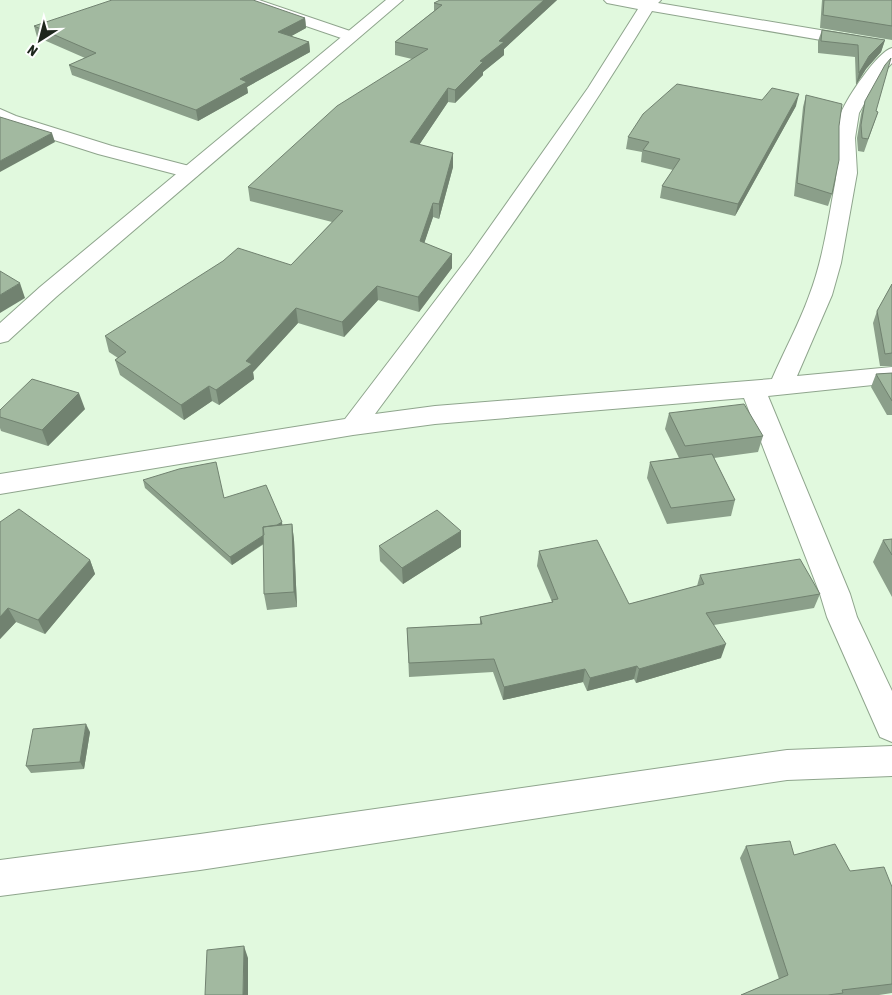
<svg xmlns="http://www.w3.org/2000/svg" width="892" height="995" font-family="'Asap Condensed',sans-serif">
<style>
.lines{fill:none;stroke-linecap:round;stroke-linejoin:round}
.street-casing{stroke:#8fa58d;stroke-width:2}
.secondary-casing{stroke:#8fa58d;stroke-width:2}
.street{fill:#fff;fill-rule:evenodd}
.secondary{fill:#fff;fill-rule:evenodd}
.wall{fill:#8b9f8a}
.shaded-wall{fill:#718270}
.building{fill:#a2b9a0;stroke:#718270}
</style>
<rect width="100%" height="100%" fill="#e1f9de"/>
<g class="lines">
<defs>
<path id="street" d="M236,0H259L356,33L358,36L356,39H344L239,3Z
M604,0H661L658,3L856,36L862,38L864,41L862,44L856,46L652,11C567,151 472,283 375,414L435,406L772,379C784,351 799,324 809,296C823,260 828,221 835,184C840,161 832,135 841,113C847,98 877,52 892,48V63L880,76L859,113L855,138L857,173L841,263L832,295L797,376L892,367V383L768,396L850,594L857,617L892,691V742L880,737L827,617L820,594L744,398L435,424L353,435L0,494V474L345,419L470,255L588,88L638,9L607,3Z
M0,109L16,116L112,146L197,168L200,172L197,176L190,178L98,154L4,124L0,122Z
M892,746V776L787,780L200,870L0,896V860L200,834L787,750Z"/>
<path id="secondary" d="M386,0H403L56,297L8,341L0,343V323L40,287Z"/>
</defs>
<use href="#street" class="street-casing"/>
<use href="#secondary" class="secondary-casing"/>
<use href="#street" class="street"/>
<use href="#secondary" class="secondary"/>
</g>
<path class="wall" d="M440,0H557L504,49V55L483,72V75L455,103L448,102L419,145L453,153V167L439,219L433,217L424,243L452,254V268L419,312L378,300L344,337L298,323L253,372L254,379L219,405L212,401L184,420L120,375L115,360L118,358L109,352L105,336L291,265L332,222L250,201L248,187L412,59L395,55V42L434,11V3Z
M822,0H892V40L820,28Z
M305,18L306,28L291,36L309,42L310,52L247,87L248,93L198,121L72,75L69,65L85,58L37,37L34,26Z
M822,30L885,40L881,52L866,69L856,85L855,57L818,53V41Z
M806,95L839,126L832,194L828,206L794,196L803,107Z
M865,101L876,111L878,112L864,152L858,151L857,138L861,114Z
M796,106L735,216L660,198L662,186L673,170L641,162L642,152L626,149L628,137Z
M892,284V366H880L873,323L877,311Z
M892,373V415H887L871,387L876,374Z
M85,409L48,446L1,431L0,428V410Z
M669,413L763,436L758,452L714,458L735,500L731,516L667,524L647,478L650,462L679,458L665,429Z
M143,480L224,498L282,522V525L292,524L294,540L297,607L267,610L264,594V544L232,565L145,488Z
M0,522L90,560L95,574L45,634L16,622L0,639Z
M461,531V547L403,584L380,561L379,546Z
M892,539V597L873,562L883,540Z
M539,551L629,604L697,586L700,575L820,594L814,608L714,625L721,658L636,683L634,679L587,691L583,682L503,700L493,672L409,677L407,628L480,624V617L552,602L537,566Z
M90,732L84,769L31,773L26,766Z
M746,846L794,855L850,871L892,887V993L879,995H741L779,979L740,858Z"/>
<path class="shaded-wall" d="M544,0H557L504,49V55L483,72V75L455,103V90L480,61L499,41Z
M305,18L306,28L279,43L278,32Z
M885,40L881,52L866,69L856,85L859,73L869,56Z
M309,42L310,52L247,87L248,93L198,121L196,110L240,79Z
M448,88V102L411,157L410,142Z
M799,94L796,106L735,216L738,204Z
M52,133L55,142L0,172V161Z
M453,153V167L439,219V204Z
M433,203V217L420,256V241Z
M452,254V268L419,312L418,297Z
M20,283L25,298L0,313V295Z
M377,286L378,300L344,337L342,322Z
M296,308L298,323L253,372L254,379L219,405L216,390L246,361Z
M209,386L212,401L184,420L181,405Z
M79,393L85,409L48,446L42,430Z
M282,522L283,530L232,565L230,557Z
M292,524L294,540L297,607L294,592Z
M461,531V547L403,584L402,568Z
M90,560L95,574L45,634L38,620Z
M8,608L16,622L0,639V617Z
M726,644L721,658L636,683L639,669Z
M637,666L634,679L587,691L590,678Z
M585,669L583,682L503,700L504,687Z
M86,724L90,732L84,769L80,762Z
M244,946L248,958V995H243Z"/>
<path class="building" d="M112,0H253L305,18L278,32L309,42L240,79L247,82L196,110L69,65L96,53L34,26Z
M440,0H544L499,41L504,42L480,61L483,62L455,90L448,88L410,142L453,153L439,204L433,203L420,241L452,254L418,297L377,286L342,322L296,308L246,361L252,364L216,390L209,386L181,405L115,360L126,352L105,336L223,261L238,248L291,265L343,211L248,187L337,106L428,49L395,42L442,5L434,3Z
M824,0H892V26L823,15Z
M822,30L885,40L869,56L859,73L858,45L821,41Z
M891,58L876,111L878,112L868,139L862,138L861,125L865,101L885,65Z
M677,84L762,100L772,88L799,94L738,204L662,186L680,159L643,150L649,142L628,137L643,114Z
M806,95L842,104L839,126V160L832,194L797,183Z
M0,117L52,133L0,161Z
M0,271L20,283L0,295Z
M892,284V353L885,354L877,311Z
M892,373V401L876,374Z
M32,379L79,393L42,430L0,417V410Z
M744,404L763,436L685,446L669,413Z
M712,454L735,500L671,508L650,462Z
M216,462L224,498L266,485L282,522L277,525L263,527L264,535L230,557L143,480L179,469Z
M19,509L90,560L38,620L8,608L0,617V522Z
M437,510L461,531L402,568L379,546Z
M292,524L294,592L264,594L263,527Z
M892,539V555L883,540Z
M597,540L629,604L704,584L700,575L800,559L820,594L706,613L726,644L639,669L637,666L590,678L585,669L504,687L494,659L409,663L407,628L482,624L480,617L553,602L552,600L558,599L539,551Z
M86,724L80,762L26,766L33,729Z
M790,841L794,855L835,844L850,871L884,867L892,887V984L842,990L843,993L828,995H741L788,975L746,846Z
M244,946L243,995H205L207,950Z"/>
<g transform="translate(40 40) rotate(216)" stroke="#ffffff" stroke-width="4" paint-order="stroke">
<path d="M0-4L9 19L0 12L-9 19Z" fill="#1e271d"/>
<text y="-8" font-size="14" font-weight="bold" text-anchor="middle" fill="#1e271d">N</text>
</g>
</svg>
